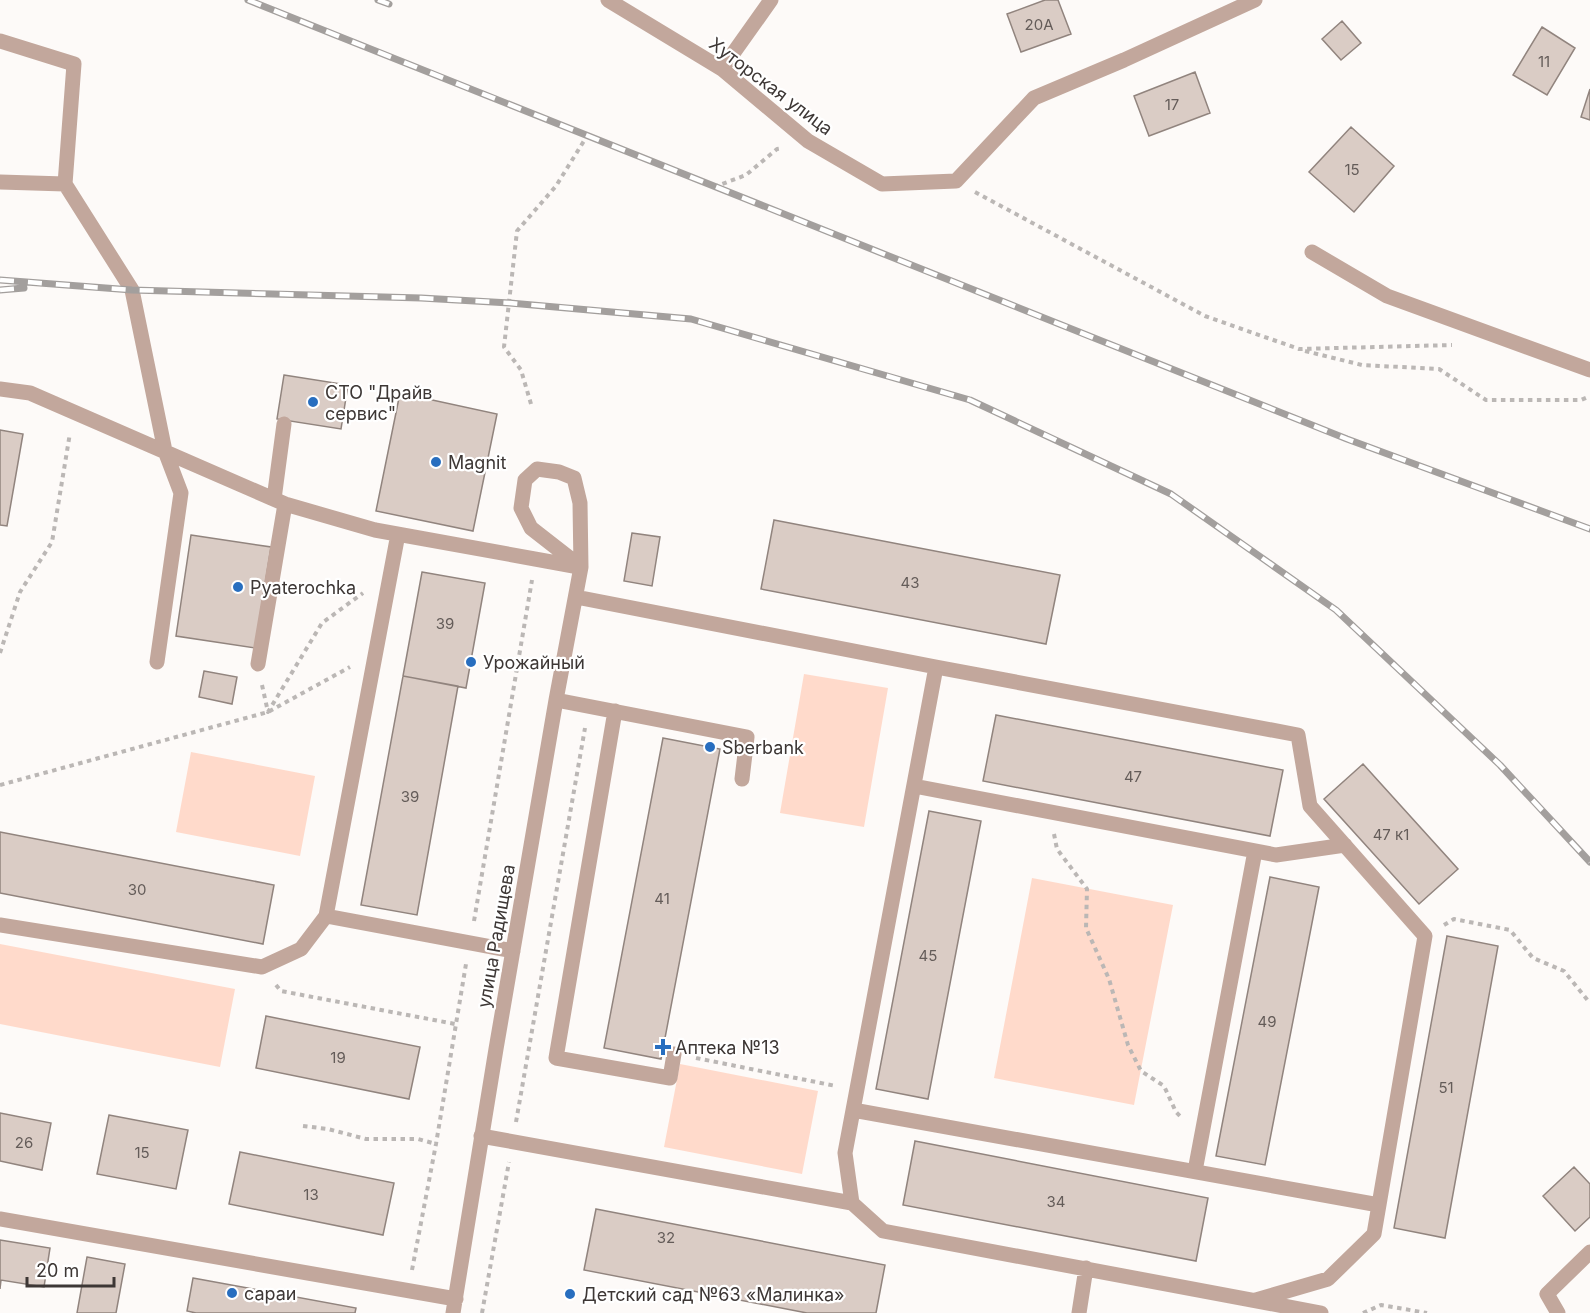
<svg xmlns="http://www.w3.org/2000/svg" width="1590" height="1313" font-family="Inter,sans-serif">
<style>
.green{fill:#ffdacb}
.building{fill:#daccc5;stroke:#91847e;stroke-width:1.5}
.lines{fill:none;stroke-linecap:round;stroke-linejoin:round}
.path{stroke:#bbb7b5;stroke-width:4;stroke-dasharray:4.5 4.5;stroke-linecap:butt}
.minor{stroke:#c2a79c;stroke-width:15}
.rail-casing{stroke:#a39f9d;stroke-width:7}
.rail{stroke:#fff;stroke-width:4.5;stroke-dasharray:14;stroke-linecap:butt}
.poi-dot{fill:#286ebf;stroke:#fff;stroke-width:2}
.labels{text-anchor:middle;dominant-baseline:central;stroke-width:4.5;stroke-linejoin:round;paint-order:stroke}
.number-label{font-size:15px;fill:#645c59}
.street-label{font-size:18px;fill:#3d3735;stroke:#fff}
.poi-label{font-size:18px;fill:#3d3735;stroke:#fff;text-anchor:start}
</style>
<rect width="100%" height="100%" fill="#fdfaf8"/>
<path class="green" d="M804,674L888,688L864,827L780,813Z
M191,752L315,776L300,856L176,832Z
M1032,878L1173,905L1134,1105L994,1078Z
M0,944L235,989L220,1067L0,1024Z
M680,1064L818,1091L802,1174L664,1147Z"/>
<path class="building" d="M1045,0H1058L1071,34L1021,52L1007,14Z
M1342,21L1361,43L1341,60L1322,39Z
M1542,27L1575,48L1547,95L1513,75Z
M1195,72L1210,113L1149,136L1134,96Z
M1590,89V120L1581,117Z
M1351,127L1394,166L1354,212L1309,172Z
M284,375L348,385L341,429L277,419Z
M400,393L497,414L473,531L376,511Z
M0,430L23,434L7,526L0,525Z
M774,520L1060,575L1046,644L761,589Z
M632,533L660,537L652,586L624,581Z
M191,535L271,547L255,648L176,636Z
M422,572L485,583L466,688L403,676Z
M204,671L237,677L232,704L199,697Z
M403,676L458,686L417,915L361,905Z
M996,715L1283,770L1270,836L983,781Z
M663,738L720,749L661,1059L604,1048Z
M1363,764L1458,869L1419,904L1324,799Z
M929,811L981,821L928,1099L876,1089Z
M0,832L274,885L263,944L0,893Z
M1270,877L1319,887L1265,1165L1216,1156Z
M1447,936L1498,946L1445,1238L1394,1228Z
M266,1016L420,1047L409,1099L256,1068Z
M0,1113L51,1123L42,1170L0,1161Z
M109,1115L188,1130L176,1189L97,1174Z
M915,1141L1208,1198L1196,1261L903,1205Z
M240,1152L394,1183L383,1235L229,1204Z
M1574,1167L1590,1184V1217L1575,1231L1543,1196Z
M596,1209L885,1265L876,1313H807L584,1270Z
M0,1240L50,1248L44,1287L1,1280L0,1289Z
M87,1257L125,1264L116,1313H77Z
M193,1278L356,1308L355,1313H196L187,1311Z"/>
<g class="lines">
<path class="path" d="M714,187L746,175L777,149L783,148
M975,192L1205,316L1299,349L1452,345
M1305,351L1362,365L1439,369L1486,400H1581L1590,396
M531,404L521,370L504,347L517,231L556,186L587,136
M0,653L20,592L52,542L70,433
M262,685L268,712L322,623L363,593
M0,785L268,712L350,667
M1054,834L1057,849L1087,889L1086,928L1109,979L1128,1045L1141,1071L1164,1086L1176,1112L1182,1118
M474,921L532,580
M1444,925L1454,919L1510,930L1533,958L1564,971L1590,1003
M276,985L281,991L455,1024
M696,1058L836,1086
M516,1122L585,728
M303,1126L328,1129L366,1139H418L436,1144
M412,1270L436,1144L466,964
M482,1313L509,1162
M1363,1313L1381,1305L1427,1313"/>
<path class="minor" d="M608,0L722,69L808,141L882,184L956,181L1034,98L1124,60L1255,0
M0,41L74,64L65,184L132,290L165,451L181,493L157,662
M722,69L771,0
M0,182L65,184
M1312,252L1387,296L1590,370
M0,389L30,393L285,504L375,530L579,567
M274,499L284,424
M576,597L936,667L1298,735L1310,806L1425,936L1374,1234L1328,1279L1256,1300
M258,664L285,504
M936,667L845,1153L852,1203L883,1231L1321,1313
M556,700L747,737L742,779
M615,711L556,1058L670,1078L674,1054
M914,786L1276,855L1345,845
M326,916L513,951
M0,925L262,967L301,949L326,916L398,534
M853,1110L1379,1205
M481,1136L852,1203
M1195,1171L1255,851
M0,1219L456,1299
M453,1313L496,1049L556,700L581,567L580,503L574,478L559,472L537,469L525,480L521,508L531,528L581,567
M1079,1313L1086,1268
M1558,1313L1547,1294L1590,1252"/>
<defs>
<path id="rail" d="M248,0L1347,439L1590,529
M378,0L389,4
M0,280L132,290L421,298L510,303L691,319L970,400L1171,494L1336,610L1500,765L1590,862
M0,290L24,288"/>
</defs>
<use href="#rail" class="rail-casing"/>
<use href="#rail" class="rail"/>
</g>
<g class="poi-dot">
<circle cx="313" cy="402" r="6"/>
<circle cx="436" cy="462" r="6"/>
<circle cx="238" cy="587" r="6"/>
<circle cx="471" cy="662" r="6"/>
<circle cx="710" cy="747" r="6"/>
<path d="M660 1038h6v6h6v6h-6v6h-6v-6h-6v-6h6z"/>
<circle cx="232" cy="1293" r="6"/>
<circle cx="570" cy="1294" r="6"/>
</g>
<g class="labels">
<g class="number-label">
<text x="1039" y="24">20А</text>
<text x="1544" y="61">11</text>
<text x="1172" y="104">17</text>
<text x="1352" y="169">15</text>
<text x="910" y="582">43</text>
<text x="445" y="623">39</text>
<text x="1133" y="776">47</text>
<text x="410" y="796">39</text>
<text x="1391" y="834">47 к1</text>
<text x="137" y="889">30</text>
<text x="662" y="898">41</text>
<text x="928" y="955">45</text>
<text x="1267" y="1021">49</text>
<text x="338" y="1057">19</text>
<text x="1446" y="1087">51</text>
<text x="24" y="1142">26</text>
<text x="142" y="1152">15</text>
<text x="311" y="1194">13</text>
<text x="1056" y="1201">34</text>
<text x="666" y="1237">32</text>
</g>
<g class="street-label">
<text transform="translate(771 86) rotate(37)">Хуторская улица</text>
<text transform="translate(496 936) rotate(-80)">улица Радищева</text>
</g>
<g class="poi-label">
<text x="325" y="392">СТО "Драйв<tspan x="325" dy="21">сервис"</tspan></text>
<text x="448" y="462">Magnit</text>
<text x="250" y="587">Pyaterochka</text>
<text x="483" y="662">Урожайный</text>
<text x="722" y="747">Sberbank</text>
<text x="675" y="1047">Аптека №13</text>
<text x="244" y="1293">сараи</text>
<text x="582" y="1294">Детский сад №63 «Малинка»</text>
</g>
</g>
<path d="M27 1277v9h87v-9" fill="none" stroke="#3d3735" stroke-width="3"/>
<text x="36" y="1277" font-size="18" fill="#3d3735" stroke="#ffffff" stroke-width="4.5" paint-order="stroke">20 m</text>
</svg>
